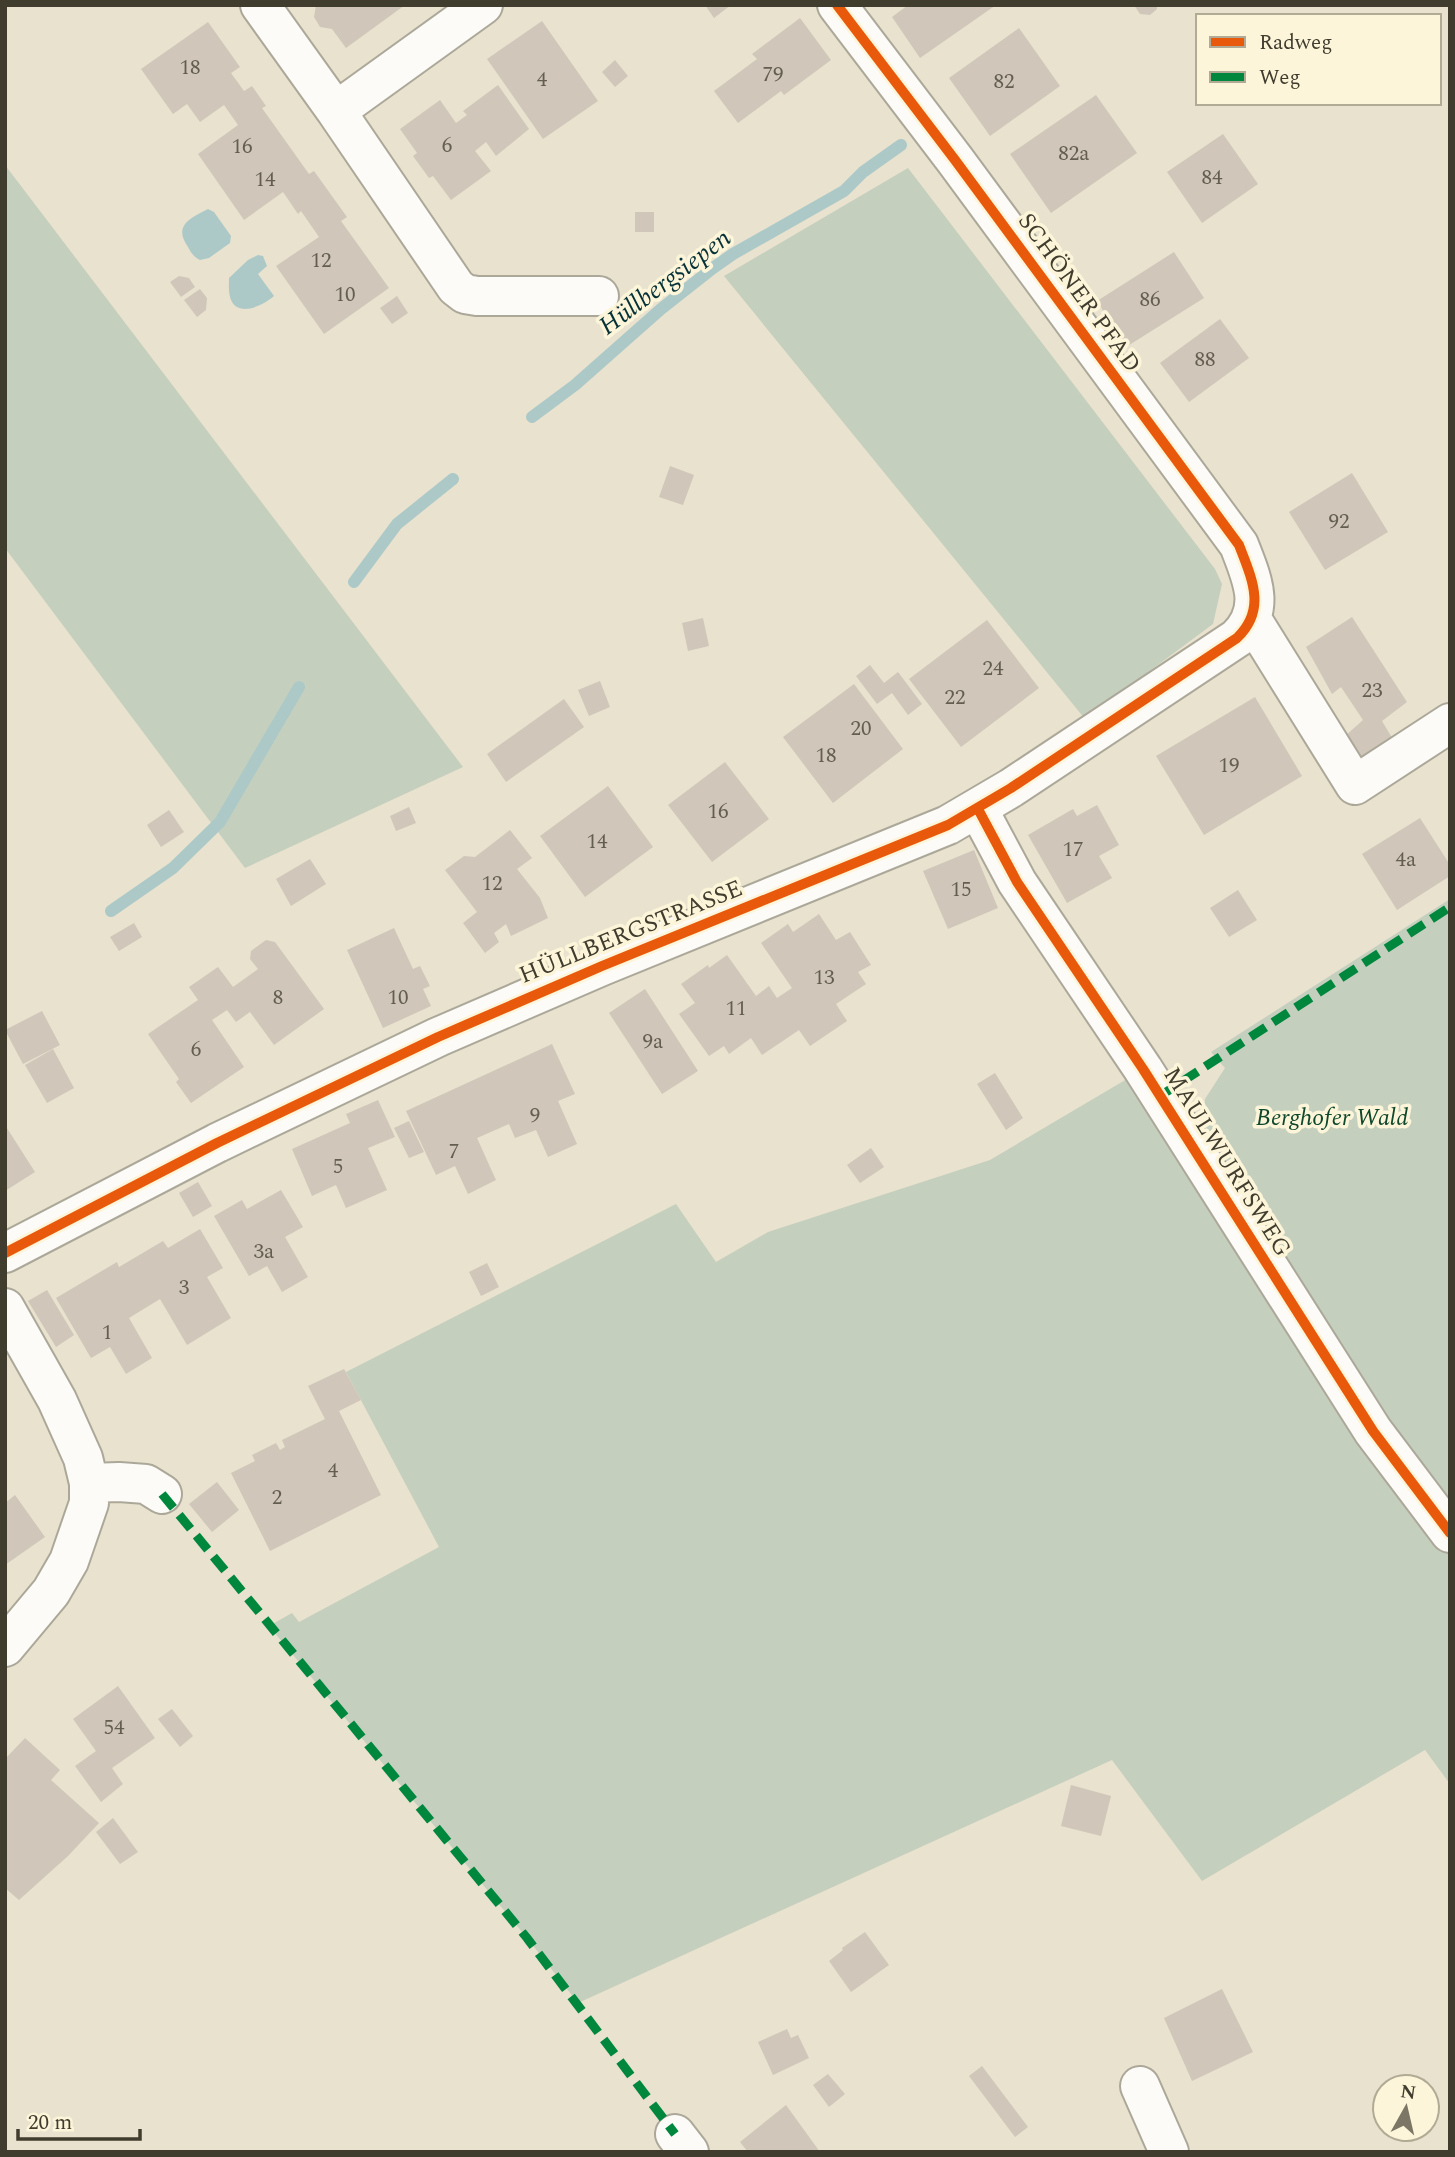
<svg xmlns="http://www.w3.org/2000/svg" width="1455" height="2157" font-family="Spectral,serif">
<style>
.green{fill:#c5cfbe}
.water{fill:#acc9c8}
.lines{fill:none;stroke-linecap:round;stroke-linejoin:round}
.stream{stroke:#acc9c8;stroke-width:12}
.building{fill:#d0c6ba}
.minor-casing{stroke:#aca899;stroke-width:42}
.minor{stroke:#fcfbf8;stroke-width:38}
.quiet{stroke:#00873e;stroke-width:9;stroke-dasharray:18 9;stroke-linecap:butt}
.cycleway-casing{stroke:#fdf5d9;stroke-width:15}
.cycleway{stroke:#e8590c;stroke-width:10}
.labels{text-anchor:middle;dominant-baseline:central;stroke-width:7;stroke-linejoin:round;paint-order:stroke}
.number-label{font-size:21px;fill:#645e51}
.street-label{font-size:24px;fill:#403c2e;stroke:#fdf5d9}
.park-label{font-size:24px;font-style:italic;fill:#0f482c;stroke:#fdf5d9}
.water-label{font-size:26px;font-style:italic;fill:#053137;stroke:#fdf5d9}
</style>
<rect width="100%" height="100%" fill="#e8e2ce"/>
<path class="green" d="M5,165L463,767L245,868L5,548Z
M908,168L1215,569L1222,584L1213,624L1085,719L724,276Z
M1450,899V1510L1384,1422L1203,1128L1205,1099L1225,1068L1211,1052Z
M1132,1076L1450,1550V1784L1425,1750L1202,1881L1112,1760L578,2003L527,1938L269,1626L292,1613L299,1622L439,1547L346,1372L676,1204L716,1262L768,1232L990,1160Z"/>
<path class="water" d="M208,209L214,212L231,236L230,243L209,258L200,260C194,257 191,253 188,247C173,226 190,218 208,209Z
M258,255L263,256L267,266L258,274L274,296C265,304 241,317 232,302C228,295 229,285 229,278L248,260Z"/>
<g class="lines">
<path class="stream" d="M532,417L575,385L661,309L713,268L733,254L844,191L863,172L901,145
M354,582L397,524L453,479
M111,911L173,868L220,822L299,687"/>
</g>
<path class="building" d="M316,5H405L346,48L332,29L320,27L314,17Z
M705,5H731L714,18Z
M908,5H996L920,58L892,17Z
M1134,5H1157V9L1150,15L1140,14Z
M800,18L831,60L784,95L781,91L738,123L714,91L757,59L752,54Z
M542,21L598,101L543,139L487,59Z
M208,22L240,67L231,73L244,91L252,86L266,106L262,108L309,174L314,171L347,217L341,221L389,288L324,334L276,266L319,237L301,211L298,214L283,192L244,220L198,154L238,125L224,105L200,122L187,104L173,114L141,69Z
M1019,28L1060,86L990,136L949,78Z
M615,60L628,76L615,87L602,72Z
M498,85L529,129L496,156L486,142L475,151L491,171L451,200L433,176L429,178L413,156L417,153L400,129L440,100L456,123L467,115L463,111Z
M1096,95L1137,153L1051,213L1010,154Z
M1223,134L1258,184L1202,223L1167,172Z
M635,212H654V232H635Z
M1174,252L1204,298L1126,347L1097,301Z
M179,276L189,278L195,287L181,297L170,282Z
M200,289L207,298L206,310L197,317L184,300Z
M397,296L408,313L392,324L380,308Z
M1220,319L1249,358L1189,402L1160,363Z
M670,466L694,475L683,505L659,497Z
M1352,473L1388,532L1325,570L1289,512Z
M1352,617L1407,702L1382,721L1394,741L1360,768L1344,737L1363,720L1341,687L1332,694L1306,647Z
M703,618L709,646L688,651L682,623Z
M987,620L1039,688L961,747L909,679Z
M870,665L884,683L898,672L922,704L908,715L892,693L877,704L856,676Z
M600,681L610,707L589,716L578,690Z
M854,684L903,749L833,803L783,737Z
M1255,697L1302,776L1204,835L1156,756Z
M564,699L584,727L506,782L487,754Z
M725,762L769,819L712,862L668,805Z
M608,786L653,847L585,897L540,836Z
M1097,805L1119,845L1099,856L1112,878L1067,903L1028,835L1073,809L1077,816Z
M409,807L416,823L396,831L390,816Z
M169,810L184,832L161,847L147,825Z
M1420,818L1450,865V876L1397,910L1362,854Z
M510,830L532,858L517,869L540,898L548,918L511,936L506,924L494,933L499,942L485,953L463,923L477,912L445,870L464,856L475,857Z
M974,850L998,908L948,929L923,871Z
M310,859L326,884L291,906L276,879Z
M1238,890L1257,920L1229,937L1210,908Z
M819,914L836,940L850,932L871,965L858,972L866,984L836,1004L847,1021L810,1046L799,1030L762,1055L751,1038L729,1054L724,1046L709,1056L679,1014L695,1003L681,984L708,965L709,968L727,955L756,996L769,986L777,998L792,988L761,943L788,924L793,932Z
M134,923L142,937L119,951L110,937Z
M394,928L413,969L420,966L430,986L423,989L431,1006L383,1028L347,950Z
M266,940L275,942L324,1009L274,1045L250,1012L236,1022L227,1010L212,1020L244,1067L191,1103L176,1082L179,1079L148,1034L198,1000L189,987L218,967L233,987L258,969L250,959L251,951Z
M645,989L698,1071L662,1094L609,1013Z
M42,1011L60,1045L23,1064L5,1030Z
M552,1044L575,1094L558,1101L577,1144L548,1157L536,1130L515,1138L509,1124L477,1138L496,1180L468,1194L455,1166L436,1175L406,1111Z
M53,1049L74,1088L47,1103L25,1065Z
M995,1073L1023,1118L1006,1130L977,1084Z
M378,1100L395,1137L368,1148L387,1190L346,1208L336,1185L312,1196L292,1149L350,1123L346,1114Z
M409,1121L424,1152L409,1158L394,1128Z
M5,1125L35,1172L5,1191Z
M871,1148L884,1167L860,1183L847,1165Z
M198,1182L212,1206L193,1217L179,1193Z
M281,1190L303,1227L285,1237L308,1277L282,1292L267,1266L249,1276L214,1216L242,1200L247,1209Z
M200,1229L223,1268L207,1277L231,1318L187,1345L160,1299L129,1318L152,1358L126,1374L110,1347L91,1358L56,1298L117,1262L119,1267L163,1241L168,1248Z
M487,1263L499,1287L481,1296L469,1272Z
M47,1290L74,1335L56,1347L28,1301Z
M344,1369L361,1400L339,1411L381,1495L270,1551L231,1473L255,1461L252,1455L276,1443L280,1450L285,1447L282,1440L325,1419L308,1386Z
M217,1482L239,1510L212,1532L189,1504Z
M15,1495L45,1537L5,1565V1503Z
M118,1686L155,1738L112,1768L123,1784L101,1802L75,1766L96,1751L73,1719Z
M172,1709L193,1736L180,1747L158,1719Z
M25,1738L60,1770L51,1780L99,1823L68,1856L19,1900L5,1888V1759Z
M1071,1785L1111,1796L1101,1836L1061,1826Z
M113,1818L138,1852L120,1864L96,1832Z
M865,1932L889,1965L851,1992L829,1961L843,1950L842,1948Z
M1222,1989L1253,2052L1192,2081L1164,2018Z
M787,2029L791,2038L798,2035L809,2058L773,2075L758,2042Z
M982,2066L1028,2127L1015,2137L969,2076Z
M828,2074L845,2094L829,2107L813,2085Z
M786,2105L820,2152H748L740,2142Z"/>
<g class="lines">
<defs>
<path id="minor" d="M260,5L336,111L456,287L465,294L477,296H599
M336,111L483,5
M1251,618L1355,785L1450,723
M978,809L1017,882L1143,1069L1373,1431L1450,1533
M5,1253L217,1143L438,1037L602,966L948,825L1011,788L1237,638C1267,609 1252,579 1239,545L955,160L837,5
M5,1308L57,1400L83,1458L89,1483V1503L69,1561L51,1592L5,1647
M89,1483L119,1482L146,1484L162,1494
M1140,2086L1169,2152
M675,2134L689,2152"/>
</defs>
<use href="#minor" class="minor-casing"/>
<use href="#minor" class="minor"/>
<path class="quiet" d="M1160,1096L1450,907
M162,1494L527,1938L675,2134"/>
<defs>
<path id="cycleway" d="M978,809L1017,882L1143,1069L1373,1431L1450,1533
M5,1253L217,1143L438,1037L602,966L948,825L1011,788L1237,638C1267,609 1252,579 1239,545L955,160L837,5"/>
</defs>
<use href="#cycleway" class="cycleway-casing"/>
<use href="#cycleway" class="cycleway"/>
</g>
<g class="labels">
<g class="number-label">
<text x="190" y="68">18</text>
<text x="773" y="75">79</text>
<text x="542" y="80">4</text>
<text x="1004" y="82">82</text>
<text x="447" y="146">6</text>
<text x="242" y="147">16</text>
<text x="1074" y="154">82a</text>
<text x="1212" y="178">84</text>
<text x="265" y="180">14</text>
<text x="321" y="261">12</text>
<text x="345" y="295">10</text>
<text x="1150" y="300">86</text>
<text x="1205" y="360">88</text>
<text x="1339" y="522">92</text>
<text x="993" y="669">24</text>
<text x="1372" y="691">23</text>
<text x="955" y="698">22</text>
<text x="861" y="729">20</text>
<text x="826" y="756">18</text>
<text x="1229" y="766">19</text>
<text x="718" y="812">16</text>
<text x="597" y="842">14</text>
<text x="1073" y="850">17</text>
<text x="1406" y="860">4a</text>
<text x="492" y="884">12</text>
<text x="961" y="890">15</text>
<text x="824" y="978">13</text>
<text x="278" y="998">8</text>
<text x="398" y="998">10</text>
<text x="736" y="1009">11</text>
<text x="653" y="1042">9a</text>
<text x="196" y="1050">6</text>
<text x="535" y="1116">9</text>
<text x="454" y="1152">7</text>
<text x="338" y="1167">5</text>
<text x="264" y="1252">3a</text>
<text x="184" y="1288">3</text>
<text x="107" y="1333">1</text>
<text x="333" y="1471">4</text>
<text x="277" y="1498">2</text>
<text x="114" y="1728">54</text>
</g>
<g class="street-label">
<text transform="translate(1079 293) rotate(54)">SCHÖNER PFAD</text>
<text transform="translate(631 932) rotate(-22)">HÜLLBERGSTRASSE</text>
<text transform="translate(1227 1162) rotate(58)">MAULWURFSWEG</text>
</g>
<g class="park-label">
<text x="1332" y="1118">Berghofer Wald</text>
</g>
<g class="water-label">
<text transform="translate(665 282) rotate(-37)">Hüllbergsiepen</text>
</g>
</g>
<rect width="1455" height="2157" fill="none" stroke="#403c2e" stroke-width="14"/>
<rect x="1196" y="14" width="245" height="91" fill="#fdf5d9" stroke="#b1ab95" stroke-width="2"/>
<rect x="1210" y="37" width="35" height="10" fill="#e8590c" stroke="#b1ab95" stroke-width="2"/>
<text x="1259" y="49" font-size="21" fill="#403c2e">Radweg</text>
<rect x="1210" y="72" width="35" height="10" fill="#00873e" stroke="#b1ab95" stroke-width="2"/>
<text x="1259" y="84" font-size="21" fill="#403c2e">Weg</text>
<g transform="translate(1406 2108) rotate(8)"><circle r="33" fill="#fdf5d9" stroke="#b1ab95" stroke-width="2"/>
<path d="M0-5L12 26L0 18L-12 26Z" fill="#7b7666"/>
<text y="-10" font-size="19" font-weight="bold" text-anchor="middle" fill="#403c2e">N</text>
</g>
<path d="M18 2129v10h122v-10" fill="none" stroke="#403c2e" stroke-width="3.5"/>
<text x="28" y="2129" font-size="21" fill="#403c2e" stroke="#fdf5d9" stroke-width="5" paint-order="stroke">20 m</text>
</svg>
